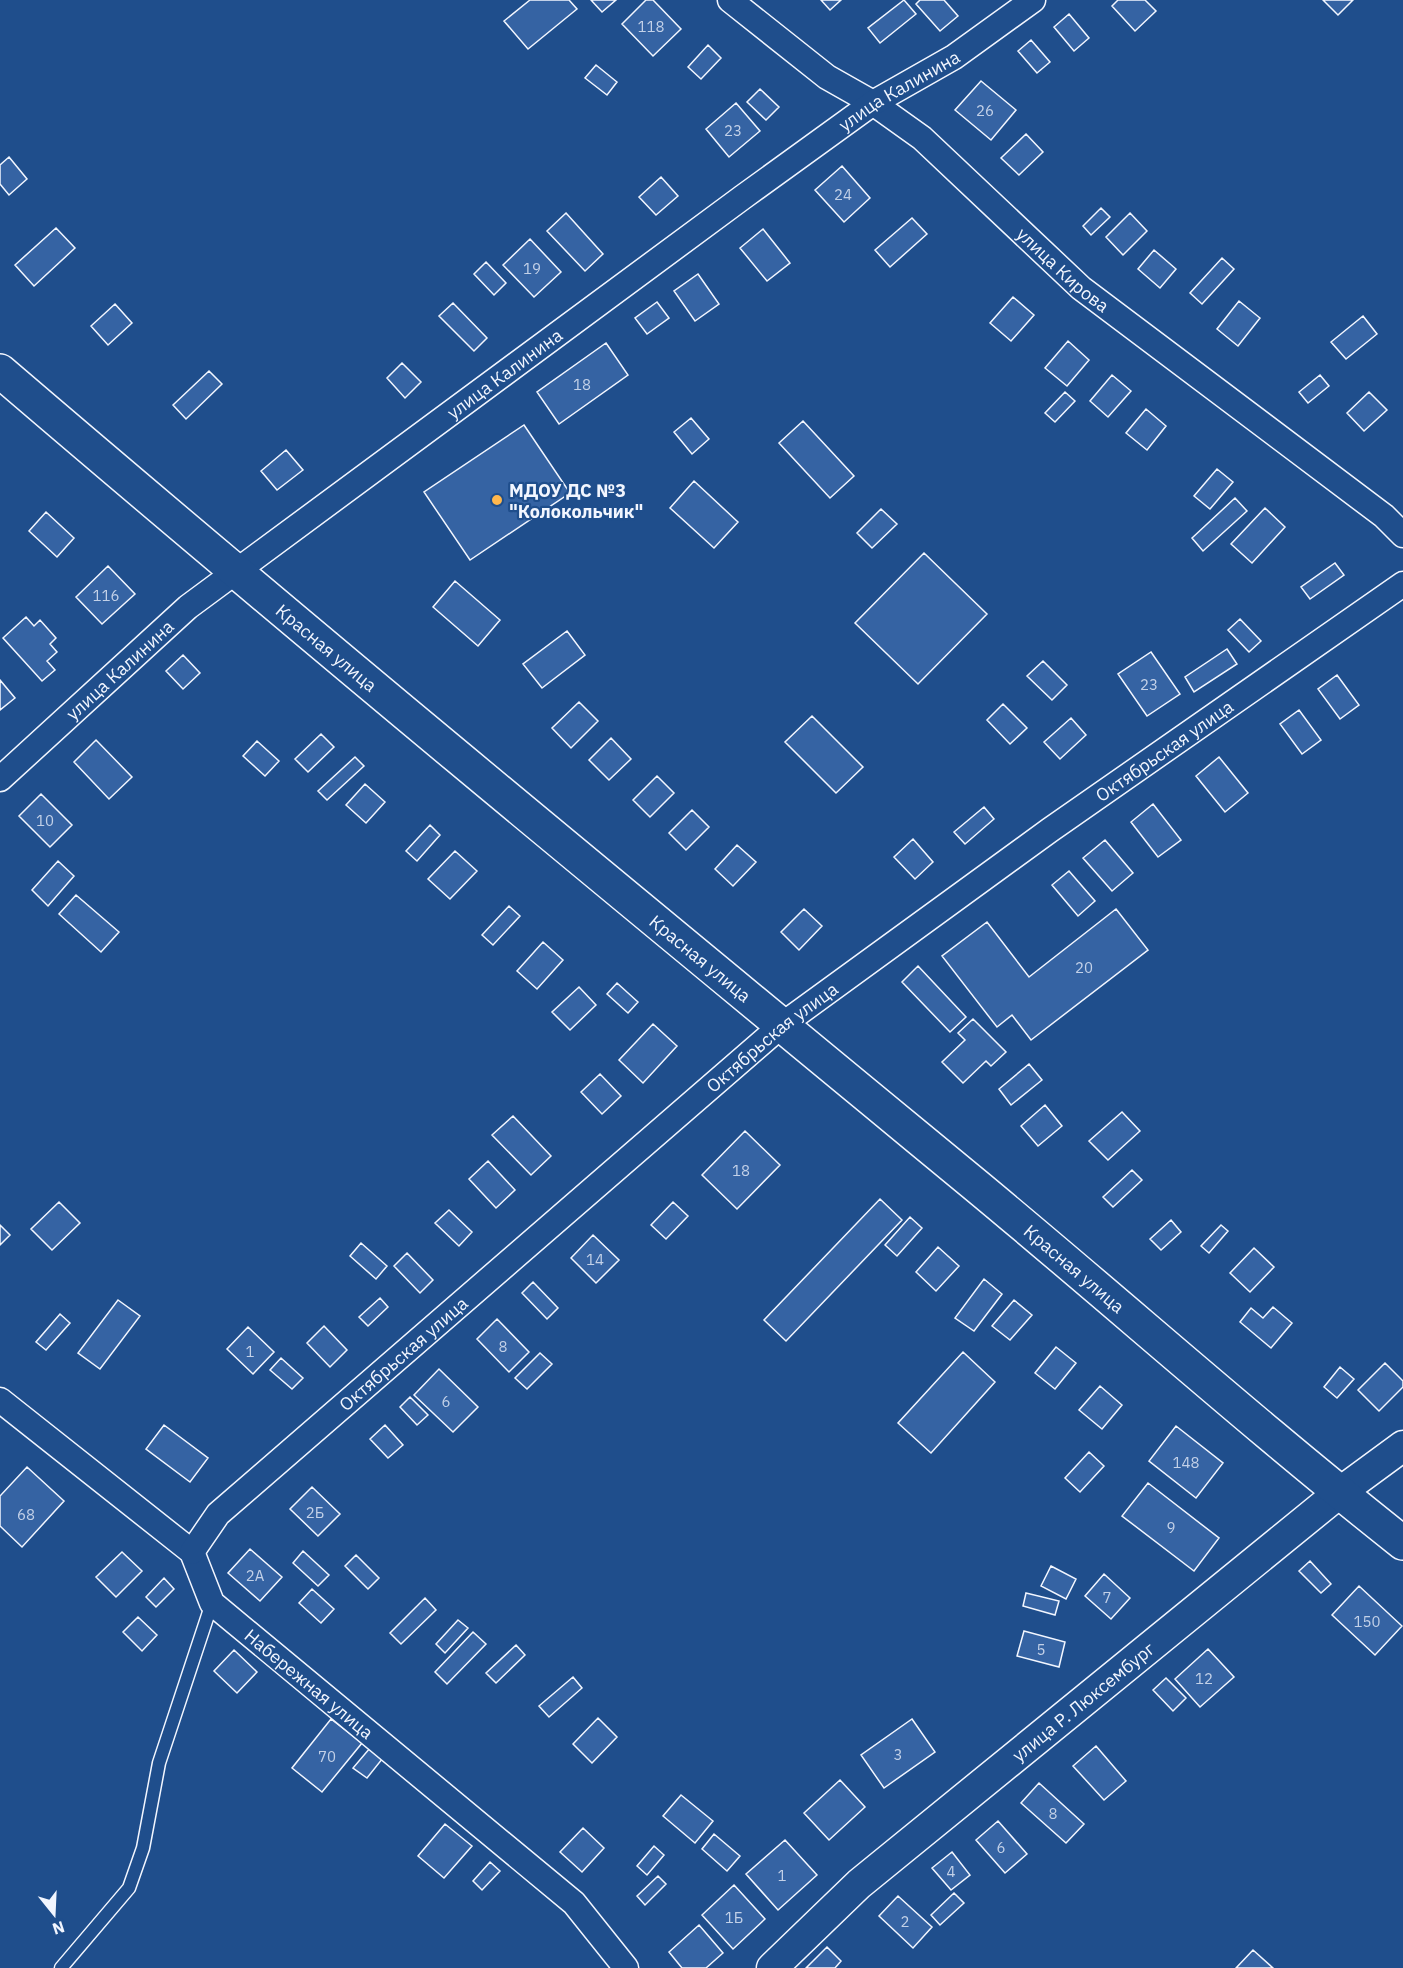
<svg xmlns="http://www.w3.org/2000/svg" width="1403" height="1968" font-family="'IBM Plex Sans',sans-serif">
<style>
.building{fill:#3563a3;stroke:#f2f6ff;stroke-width:1.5}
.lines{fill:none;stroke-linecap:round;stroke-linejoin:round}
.service-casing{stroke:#f2f6ff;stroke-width:15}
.minor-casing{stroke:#f2f6ff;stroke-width:27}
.tertiary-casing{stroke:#f2f6ff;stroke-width:33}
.primary-casing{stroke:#f2f6ff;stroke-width:36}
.service{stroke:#1f4e8c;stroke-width:12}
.minor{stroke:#1f4e8c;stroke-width:24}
.tertiary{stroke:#1f4e8c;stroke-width:30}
.primary{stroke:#1f4e8c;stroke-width:33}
.poi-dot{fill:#ffb74d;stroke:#1f4e8c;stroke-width:2}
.labels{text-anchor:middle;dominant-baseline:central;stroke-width:4.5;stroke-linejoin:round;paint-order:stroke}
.number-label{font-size:15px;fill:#c3d1e8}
.street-label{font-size:18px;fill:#f2f6ff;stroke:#1f4e8c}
.poi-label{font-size:18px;font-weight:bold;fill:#f2f6ff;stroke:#1f4e8c;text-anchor:start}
</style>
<rect width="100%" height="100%" fill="#1f4e8c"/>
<path class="building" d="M530,0H569L577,9L528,49L504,21Z
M591,0H616L602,12Z
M646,0H653L681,29L653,56L622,24Z
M821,0H841L830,10Z
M904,0L916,14L880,43L868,28Z
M920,0H944L958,16L940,31L916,4Z
M1118,0H1145L1156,11L1135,31L1112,6Z
M1323,0H1353L1338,15Z
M1069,14L1089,38L1074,51L1054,27Z
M1031,40L1050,62L1037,73L1018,51Z
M708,45L721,58L701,79L688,67Z
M596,65L617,82L607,95L585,78Z
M981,81L1016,110L991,140L955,110Z
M760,89L779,107L766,120L747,102Z
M736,103L760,131L729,157L706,129Z
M1026,134L1043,152L1019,175L1001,158Z
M9,157L27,179L9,195L0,184V165Z
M842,166L870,198L844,222L815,190Z
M661,177L678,196L656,215L639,197Z
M1101,208L1110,217L1091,235L1083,226Z
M566,213L603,254L585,271L547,231Z
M1130,213L1147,231L1123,255L1106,237Z
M912,218L927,234L890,267L875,250Z
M56,228L75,248L34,286L15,265Z
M763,229L790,263L767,281L740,248Z
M530,239L561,272L534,297L503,265Z
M1154,250L1176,269L1160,288L1138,269Z
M1222,258L1234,269L1202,304L1190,293Z
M486,262L506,283L494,295L474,274Z
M698,274L719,304L695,321L674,291Z
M1013,297L1034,315L1011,341L990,323Z
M1239,301L1260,318L1238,346L1217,329Z
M657,302L669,318L647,334L635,318Z
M453,303L487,338L474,351L439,316Z
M115,304L132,323L108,345L91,326Z
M1363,316L1377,334L1346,359L1331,342Z
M1068,341L1089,360L1067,386L1045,368Z
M606,343L628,375L559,424L537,392Z
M402,363L421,382L405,398L387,378Z
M209,371L222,384L186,419L173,405Z
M1112,375L1131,391L1108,417L1090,401Z
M1320,375L1329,386L1308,403L1299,392Z
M1065,392L1075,401L1055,422L1045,413Z
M1369,392L1387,410L1364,431L1347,413Z
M1146,409L1166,426L1147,450L1126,433Z
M691,418L709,439L692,454L674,432Z
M803,421L854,476L830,498L779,443Z
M524,425L570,493L470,560L424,492Z
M286,450L303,470L277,490L261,471Z
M1217,469L1233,482L1210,509L1194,496Z
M694,481L738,522L714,548L670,508Z
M1235,498L1247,511L1203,551L1192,538Z
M1265,508L1285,527L1252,563L1231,544Z
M881,509L897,524L872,548L857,533Z
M46,512L74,538L57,557L29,531Z
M924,553L987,614L918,684L855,623Z
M1335,563L1344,575L1310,599L1301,587Z
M108,566L135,594L102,624L76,597Z
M455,581L500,620L478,646L433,607Z
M26,617L34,626L40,620L56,638L50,644L57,652L47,661L55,670L42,681L3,638Z
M1240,619L1261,641L1249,652L1228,630Z
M567,631L585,655L542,688L523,664Z
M1227,649L1237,664L1194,692L1185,677Z
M1151,652L1180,694L1147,716L1118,674Z
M183,655L200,673L183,689L166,671Z
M1043,661L1067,685L1052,700L1027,676Z
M1337,675L1359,705L1340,719L1318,689Z
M0,680L15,698L0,710Z
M579,702L598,721L571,748L552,728Z
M1003,704L1027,728L1010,744L987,720Z
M1299,710L1321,740L1302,754L1280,724Z
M812,716L863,767L836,793L785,742Z
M1071,718L1086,735L1060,759L1044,742Z
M321,734L334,747L308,772L295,759Z
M611,738L631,759L609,780L589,760Z
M96,740L132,777L109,799L74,762Z
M257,741L279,761L265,776L243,756Z
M355,757L364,766L327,800L318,791Z
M1219,757L1248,793L1225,812L1196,776Z
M657,776L674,793L650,817L633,800Z
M365,784L385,802L366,823L346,805Z
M41,794L72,825L50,847L19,816Z
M1153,804L1181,840L1158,857L1131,822Z
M984,807L994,819L965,844L954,832Z
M692,810L709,827L686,850L669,833Z
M430,825L440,835L417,861L406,851Z
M913,839L933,862L915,879L894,857Z
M1105,840L1133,873L1112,891L1083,858Z
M737,845L756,862L733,886L715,869Z
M455,851L477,871L450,899L428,879Z
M58,861L74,876L48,906L32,890Z
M1069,871L1095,901L1078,916L1052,885Z
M76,895L119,932L101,952L59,914Z
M509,906L520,916L493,945L482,935Z
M804,909L822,926L799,950L781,932Z
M1116,909L1148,950L1031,1040L1012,1015L997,1027L942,956L987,922L1029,977Z
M543,942L563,960L537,989L517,971Z
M918,966L966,1017L950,1032L902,982Z
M617,983L638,1002L628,1013L607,994Z
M579,987L596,1005L570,1030L552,1012Z
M973,1019L1006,1052L991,1066L986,1061L963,1083L942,1062L965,1040L958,1033Z
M653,1024L677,1046L643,1083L619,1060Z
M1029,1064L1042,1080L1011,1105L999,1089Z
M600,1074L621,1096L602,1114L581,1092Z
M1045,1105L1062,1126L1038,1146L1021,1126Z
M1122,1112L1140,1131L1108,1160L1089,1141Z
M513,1116L551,1156L531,1175L492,1135Z
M745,1131L780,1165L737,1209L702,1175Z
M488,1161L515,1190L496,1208L469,1179Z
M1132,1170L1142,1180L1113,1207L1103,1197Z
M880,1199L902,1220L786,1341L764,1320Z
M59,1202L80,1223L52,1250L31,1229Z
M673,1202L688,1216L666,1239L651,1225Z
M449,1210L472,1232L459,1246L435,1223Z
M910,1217L922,1228L897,1256L885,1245Z
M1171,1220L1181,1232L1161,1250L1150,1239Z
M0,1225L10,1235L0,1245Z
M1221,1225L1228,1231L1209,1253L1201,1246Z
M593,1235L619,1260L596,1283L571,1258Z
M361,1243L387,1266L376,1279L350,1256Z
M938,1247L959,1266L936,1291L916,1272Z
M1254,1248L1274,1267L1250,1292L1230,1273Z
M407,1253L433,1280L420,1293L394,1266Z
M984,1279L1002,1294L974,1331L955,1318Z
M533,1282L558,1308L547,1319L522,1293Z
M380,1298L388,1307L368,1326L359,1317Z
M118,1300L140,1316L100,1369L78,1353Z
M1014,1300L1032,1315L1010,1340L992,1326Z
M1273,1307L1292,1323L1271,1348L1240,1322L1251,1308L1263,1318Z
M60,1314L70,1323L46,1350L36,1342Z
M497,1319L529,1352L509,1372L477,1339Z
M324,1326L347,1350L330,1367L307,1343Z
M248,1327L274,1352L253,1374L227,1349Z
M1056,1347L1076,1363L1055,1389L1035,1373Z
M963,1352L995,1382L931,1453L898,1423Z
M540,1353L552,1364L527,1389L515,1378Z
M281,1358L303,1378L292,1389L270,1370Z
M1385,1363L1403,1381V1387L1379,1411L1358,1390Z
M1340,1367L1354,1379L1337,1398L1324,1387Z
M439,1369L478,1407L453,1432L414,1395Z
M1100,1386L1122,1405L1102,1429L1079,1410Z
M410,1397L428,1415L417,1425L400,1407Z
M164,1425L208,1458L190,1482L146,1449Z
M385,1425L403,1445L388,1458L370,1439Z
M1176,1426L1223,1463L1196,1498L1149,1461Z
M1089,1452L1104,1466L1080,1492L1065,1478Z
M27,1467L64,1501L22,1547L0,1526V1496Z
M1148,1483L1219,1538L1194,1571L1122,1516Z
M312,1487L340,1514L318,1536L290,1509Z
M250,1549L282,1577L260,1601L228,1573Z
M303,1551L329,1575L318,1586L293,1563Z
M122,1552L142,1571L116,1597L96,1577Z
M356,1555L379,1578L368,1589L345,1566Z
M1310,1561L1331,1584L1321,1593L1299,1571Z
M1051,1566L1076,1579L1066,1599L1041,1586Z
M1104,1574L1130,1598L1111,1619L1085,1596Z
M164,1578L174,1589L156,1607L146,1597Z
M1359,1586L1402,1626L1375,1655L1332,1615Z
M312,1589L334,1609L321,1623L299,1603Z
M1026,1593L1059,1601L1055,1615L1023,1606Z
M425,1598L436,1610L401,1644L390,1633Z
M138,1617L157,1635L142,1651L123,1632Z
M458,1620L468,1628L445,1653L436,1644Z
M1024,1631L1065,1642L1059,1667L1017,1656Z
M473,1632L486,1644L447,1684L435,1672Z
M516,1645L525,1655L496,1683L486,1673Z
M1208,1649L1234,1677L1200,1707L1175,1679Z
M234,1650L257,1672L237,1693L214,1671Z
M573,1677L582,1688L549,1717L539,1706Z
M1166,1678L1186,1698L1173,1711L1153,1690Z
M598,1718L617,1737L592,1763L573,1744Z
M331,1719L362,1743L322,1792L292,1768Z
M912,1719L935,1752L884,1788L861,1755Z
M1096,1746L1126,1781L1104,1800L1073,1766Z
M370,1748L383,1758L367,1778L353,1768Z
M840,1780L865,1807L829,1840L804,1813Z
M1039,1783L1084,1824L1066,1843L1021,1803Z
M681,1795L713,1821L695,1843L663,1816Z
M998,1821L1027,1854L1005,1873L976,1840Z
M445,1824L472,1846L444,1878L418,1856Z
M583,1828L604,1848L582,1872L560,1852Z
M714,1834L740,1856L727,1871L702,1849Z
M785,1840L817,1875L778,1910L746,1874Z
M654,1846L664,1855L647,1875L637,1866Z
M952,1852L970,1875L951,1890L932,1868Z
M490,1862L500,1871L482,1890L473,1881Z
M658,1876L666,1884L645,1905L637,1896Z
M734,1885L765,1919L733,1949L702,1915Z
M954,1893L964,1903L940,1925L931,1915Z
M898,1896L932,1927L913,1948L879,1916Z
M699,1925L723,1953L706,1968H682L669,1952Z
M827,1947L841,1961L835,1968H806Z
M1253,1950L1273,1968H1236Z"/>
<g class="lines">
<defs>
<path id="service" d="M61,1968L129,1888L143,1848L159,1763L212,1603"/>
<g id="minor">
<path id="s1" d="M730,0L827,77L873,103L922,138L1081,288L1384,516L1403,535"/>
<path id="s2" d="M0,779L188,607L743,197L873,103L954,57L1033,0"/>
<path id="s3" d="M0,1400L192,1552L212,1603L574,1903L626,1968"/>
<path id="s4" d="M192,1552L218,1514L782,1025L1050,830L1403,584"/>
</g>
<g id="tertiary">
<path id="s5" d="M772,1968L859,1884L1339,1493L1403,1446"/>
</g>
<g id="primary">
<path id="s6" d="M0,371C321,646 648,915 973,1183C1117,1302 1256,1427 1403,1543"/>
</g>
</defs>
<use href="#service" class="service-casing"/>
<use href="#minor" class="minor-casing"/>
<use href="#tertiary" class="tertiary-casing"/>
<use href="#primary" class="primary-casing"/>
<use href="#service" class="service"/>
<use href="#minor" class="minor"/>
<use href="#tertiary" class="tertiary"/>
<use href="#primary" class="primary"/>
</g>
<circle class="poi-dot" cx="497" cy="500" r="6"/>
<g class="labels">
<g class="number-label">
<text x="651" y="26">118</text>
<text x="985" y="110">26</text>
<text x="733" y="130">23</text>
<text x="843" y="194">24</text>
<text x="532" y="268">19</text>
<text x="582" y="384">18</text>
<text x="106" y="595">116</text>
<text x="1149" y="684">23</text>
<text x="45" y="820">10</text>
<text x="1084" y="967">20</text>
<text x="741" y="1170">18</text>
<text x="595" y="1259">14</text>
<text x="503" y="1346">8</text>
<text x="250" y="1351">1</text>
<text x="446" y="1401">6</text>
<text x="1186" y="1462">148</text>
<text x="315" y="1512">2Б</text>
<text x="26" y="1514">68</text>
<text x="1171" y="1527">9</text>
<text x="255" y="1575">2А</text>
<text x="1107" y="1597">7</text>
<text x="1367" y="1621">150</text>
<text x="1041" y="1649">5</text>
<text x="1204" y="1678">12</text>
<text x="898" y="1754">3</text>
<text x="327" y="1756">70</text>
<text x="1053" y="1813">8</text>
<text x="1001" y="1847">6</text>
<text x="951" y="1871">4</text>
<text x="782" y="1875">1</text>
<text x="734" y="1917">1Б</text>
<text x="905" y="1921">2</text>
</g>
<g class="street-label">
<text stroke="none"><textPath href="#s2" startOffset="1134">улица Калинина</textPath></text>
<text stroke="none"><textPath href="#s1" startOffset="430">улица Кирова</textPath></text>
<text stroke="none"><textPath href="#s2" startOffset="648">улица Калинина</textPath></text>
<text stroke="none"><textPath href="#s6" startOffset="428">Красная улица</textPath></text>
<text stroke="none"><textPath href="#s2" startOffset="162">улица Калинина</textPath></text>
<text stroke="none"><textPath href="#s4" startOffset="1263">Октябрьская улица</textPath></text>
<text stroke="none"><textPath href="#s6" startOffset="914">Красная улица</textPath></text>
<text stroke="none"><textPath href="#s4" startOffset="777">Октябрьская улица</textPath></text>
<text stroke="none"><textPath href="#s6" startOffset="1400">Красная улица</textPath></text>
<text stroke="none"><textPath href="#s4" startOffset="291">Октябрьская улица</textPath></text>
<text stroke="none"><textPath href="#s3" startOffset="426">Набережная улица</textPath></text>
<text stroke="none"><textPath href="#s5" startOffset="410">улица Р. Люксембург</textPath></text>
</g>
<g class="poi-label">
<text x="509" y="490">МДОУ ДС №3<tspan x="509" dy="21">"Колокольчик"</tspan></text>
</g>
</g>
<g transform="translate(54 1914) rotate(162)" stroke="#1f4e8c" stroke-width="4.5" paint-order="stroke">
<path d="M0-4.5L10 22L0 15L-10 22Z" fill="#f2f6ff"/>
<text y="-9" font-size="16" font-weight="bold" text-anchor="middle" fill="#f2f6ff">N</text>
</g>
</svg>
